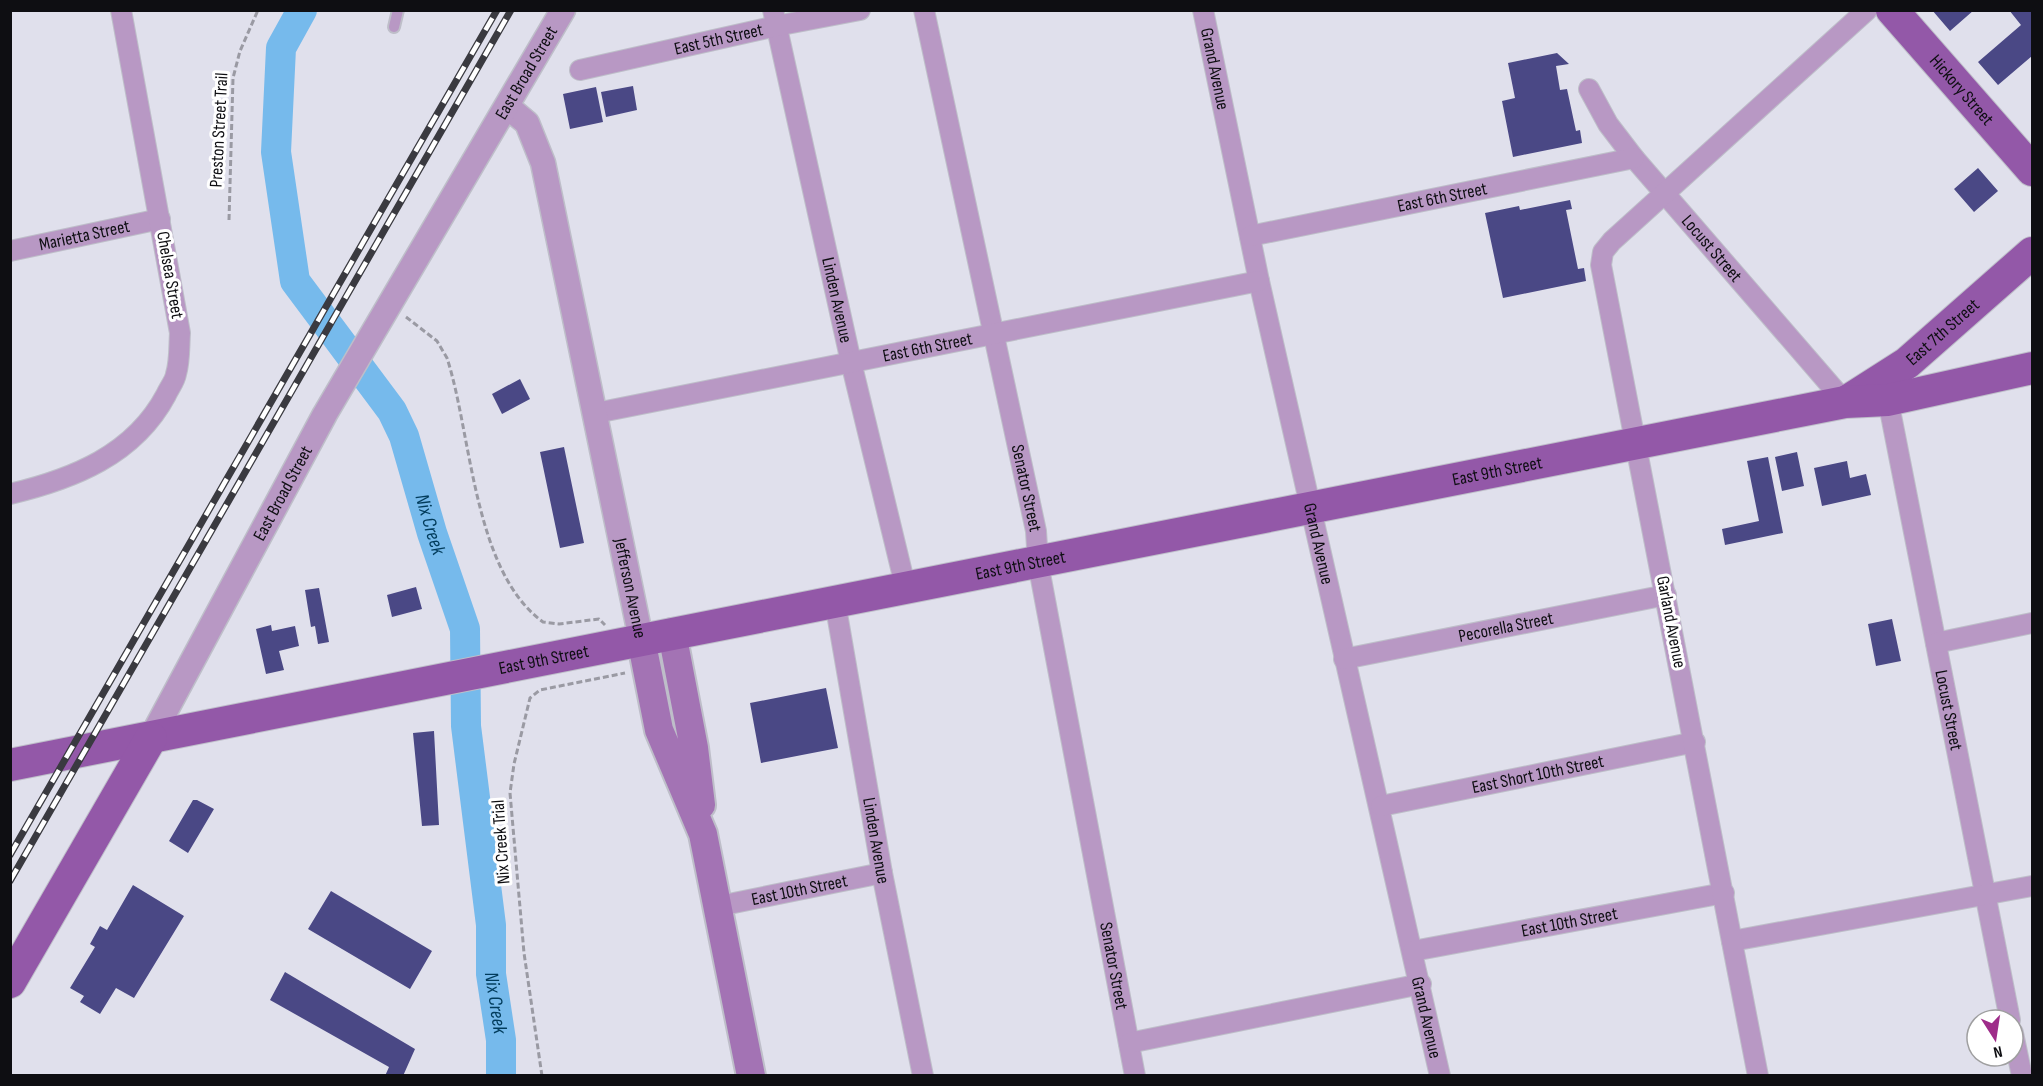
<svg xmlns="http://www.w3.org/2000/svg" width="2043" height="1086" font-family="'Sofia Sans Condensed',sans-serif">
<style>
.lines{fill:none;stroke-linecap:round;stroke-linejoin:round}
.river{stroke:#76baec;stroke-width:30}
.building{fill:#4a4885}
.service-casing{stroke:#bebec9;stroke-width:14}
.minor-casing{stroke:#bebec9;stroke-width:22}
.tertiary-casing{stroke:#bebec9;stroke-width:27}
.secondary-casing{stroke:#bebec9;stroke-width:32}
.primary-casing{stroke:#bebec9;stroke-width:34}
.path{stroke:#9a9aa3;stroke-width:3;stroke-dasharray:6 3;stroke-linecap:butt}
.service{stroke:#b898c4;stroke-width:10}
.minor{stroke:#b898c4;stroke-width:20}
.tertiary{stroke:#b898c4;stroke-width:24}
.secondary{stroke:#a373b4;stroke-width:28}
.primary{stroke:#9358a8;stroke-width:32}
.rail-casing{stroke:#3a3a40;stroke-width:7}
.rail{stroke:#fff;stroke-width:4.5;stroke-dasharray:14;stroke-linecap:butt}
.labels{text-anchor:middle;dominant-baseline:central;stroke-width:6;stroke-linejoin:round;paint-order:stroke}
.street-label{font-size:18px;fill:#0e0e12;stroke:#fff}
.water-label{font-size:20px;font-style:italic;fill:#023c5c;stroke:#fff}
</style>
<rect width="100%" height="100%" fill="#e0e0ec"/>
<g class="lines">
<path class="river" id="s1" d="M302,10L281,48L276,152L295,281L392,411L404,436L432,533L465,629L466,726L491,925V974L501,1040V1076"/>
</g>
<path class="building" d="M1932,10H1974L1950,31Z
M2009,10H2032V56L1998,85L1978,62L2021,25Z
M1557,53L1569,64L1556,66L1560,90L1567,89L1576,131L1580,130L1582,143L1513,157L1502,101L1515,98L1508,63Z
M633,86L637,110L606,117L601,92Z
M596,87L603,122L570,129L563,94Z
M1978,168L1998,191L1974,212L1954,189Z
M1570,200L1572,209L1566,210L1578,269L1584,268L1586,281L1503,298L1485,213L1519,206L1520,210Z
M520,379L530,399L502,414L492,394Z
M564,447L584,543L560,548L540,452Z
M1797,452L1804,486L1782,491L1775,457Z
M1768,457L1783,533L1725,545L1722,529L1759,521L1747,461Z
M1847,461L1850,478L1866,474L1871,495L1822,506L1814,468Z
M416,587L422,609L392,617L387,595Z
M319,588L329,642L318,644L315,626L311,627L305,590Z
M1892,619L1901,661L1876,666L1868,624Z
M271,625L272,631L295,626L299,646L279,651L284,670L266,674L256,629Z
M826,688L838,748L761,763L750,703Z
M434,731L439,825L422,826L413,733Z
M193,800H197L214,809L188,853L169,841Z
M133,885L184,916L134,998L116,988L100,1014L80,1002L84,996L70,988L95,947L90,944L100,926L107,930Z
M331,891L432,951L410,989L308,929Z
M285,972L415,1049L403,1076H385L389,1067L270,1000Z"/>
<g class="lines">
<defs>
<path id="service" d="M394,27L398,10"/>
<g id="minor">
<path id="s2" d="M773,10L851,362L906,589"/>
<path id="s3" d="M924,10L1036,531L1038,563L1135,1076"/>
<path id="s4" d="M1203,10L1259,281L1440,1076"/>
<path id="s5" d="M580,70L776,26L860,10"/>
<path id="s6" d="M1589,89L1608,124L1634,158L1845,402"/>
<path id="s7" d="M1250,236L1634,158"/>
<path id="s8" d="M10,251L160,219"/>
<path id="s9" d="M1888,400L2010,1020"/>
<path id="s10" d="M596,413L1259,281"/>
<path d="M10,494C73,479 134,455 166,395C169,388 175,381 176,374C180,361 179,346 180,333L121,10"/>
<path id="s11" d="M835,602L882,873L923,1076"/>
<path d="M1936,643L2032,623"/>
<path id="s12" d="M1344,659L1666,595"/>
<path id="s13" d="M1381,806L1695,742"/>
<path id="s14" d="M719,906L882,873"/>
<path d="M1732,941L2032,886"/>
<path id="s15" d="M1413,951L1724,893"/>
<path d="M2013,1033L2022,1076"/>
<path d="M1129,1043L1421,984"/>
<path d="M1758,1076L1601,265L1603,252L1612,241L1867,10"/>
</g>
<g id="tertiary">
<path id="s16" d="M508,107L527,123L543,163L641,639"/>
<path id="s17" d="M151,738L325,414L563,10"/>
</g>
<path id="secondary" d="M672,633L694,748L701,805
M641,639L659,730L703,834L751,1076"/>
<g id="primary">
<path id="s18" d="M1892,10L2032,170"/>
<path id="s19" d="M1849,400L1907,363L2032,253"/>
<path id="s20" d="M10,765L1845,402L1888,400L2032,368"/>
<path d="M10,982L151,738"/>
</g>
</defs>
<use href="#service" class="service-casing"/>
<use href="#minor" class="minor-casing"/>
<use href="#tertiary" class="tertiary-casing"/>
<use href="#secondary" class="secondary-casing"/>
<use href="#primary" class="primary-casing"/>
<path class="path" d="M229,220L233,78L240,51L258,10
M406,317L437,341L447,358C472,435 473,571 543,622L559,624L599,619L605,625
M542,1076L524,953L510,793L514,764L530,698L540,690L625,673"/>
<use href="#service" class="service"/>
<use href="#minor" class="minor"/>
<use href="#tertiary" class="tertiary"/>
<use href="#secondary" class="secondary"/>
<use href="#primary" class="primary"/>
<defs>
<path id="rail" d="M10,855L497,10
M10,881L511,10"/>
</defs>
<use href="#rail" class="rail-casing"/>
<use href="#rail" class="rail"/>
</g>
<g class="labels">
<g class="street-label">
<text stroke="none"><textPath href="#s5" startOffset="142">East 5th Street</textPath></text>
<text stroke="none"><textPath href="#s4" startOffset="60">Grand Avenue</textPath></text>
<text stroke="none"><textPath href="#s17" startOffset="764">East Broad Street</textPath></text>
<text stroke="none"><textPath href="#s18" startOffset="106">Hickory Street</textPath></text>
<text transform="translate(219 130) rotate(-87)">Preston Street Trail</text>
<text stroke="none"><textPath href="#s7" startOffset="196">East 6th Street</textPath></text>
<text stroke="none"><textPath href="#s8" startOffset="76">Marietta Street</textPath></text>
<text stroke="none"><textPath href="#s6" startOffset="202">Locust Street</textPath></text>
<text transform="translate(170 275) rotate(80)">Chelsea Street</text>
<text stroke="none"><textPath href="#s2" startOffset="297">Linden Avenue</textPath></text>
<text stroke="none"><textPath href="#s19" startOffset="116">East 7th Street</textPath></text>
<text stroke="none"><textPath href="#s10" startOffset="338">East 6th Street</textPath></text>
<text stroke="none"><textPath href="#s20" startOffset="1516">East 9th Street</textPath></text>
<text stroke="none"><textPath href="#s3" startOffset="489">Senator Street</textPath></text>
<text stroke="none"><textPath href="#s17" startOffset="278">East Broad Street</textPath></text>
<text stroke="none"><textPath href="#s4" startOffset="546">Grand Avenue</textPath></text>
<text stroke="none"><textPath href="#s20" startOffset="1030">East 9th Street</textPath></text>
<text stroke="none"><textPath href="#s16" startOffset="502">Jefferson Avenue</textPath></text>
<text transform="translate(1671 622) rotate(79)">Garland Avenue</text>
<text stroke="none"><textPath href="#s12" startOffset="165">Pecorella Street</textPath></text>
<text stroke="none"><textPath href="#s20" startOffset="544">East 9th Street</textPath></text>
<text stroke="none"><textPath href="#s9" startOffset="316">Locust Street</textPath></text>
<text stroke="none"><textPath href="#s13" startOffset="160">East Short 10th Street</textPath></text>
<text stroke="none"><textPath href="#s11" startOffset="242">Linden Avenue</textPath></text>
<text transform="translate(501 842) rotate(-94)">Nix Creek Trial</text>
<text stroke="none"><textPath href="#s14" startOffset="82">East 10th Street</textPath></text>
<text stroke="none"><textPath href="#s15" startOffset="159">East 10th Street</textPath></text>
<text stroke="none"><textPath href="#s3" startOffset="975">Senator Street</textPath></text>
<text stroke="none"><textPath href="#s4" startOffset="1032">Grand Avenue</textPath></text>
</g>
<g class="water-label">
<text stroke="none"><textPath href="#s1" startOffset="560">Nix Creek</textPath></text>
<text stroke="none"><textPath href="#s1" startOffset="1046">Nix Creek</textPath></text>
</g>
</g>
<rect width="2043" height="1086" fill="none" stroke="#0e0e12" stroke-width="24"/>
<g transform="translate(1995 1038) rotate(168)"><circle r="28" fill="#ffffff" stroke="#9f9fa0" stroke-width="1.5"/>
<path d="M0-4.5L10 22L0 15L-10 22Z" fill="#9e2c89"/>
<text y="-9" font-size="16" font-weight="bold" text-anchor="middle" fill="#0e0e12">N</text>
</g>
</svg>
